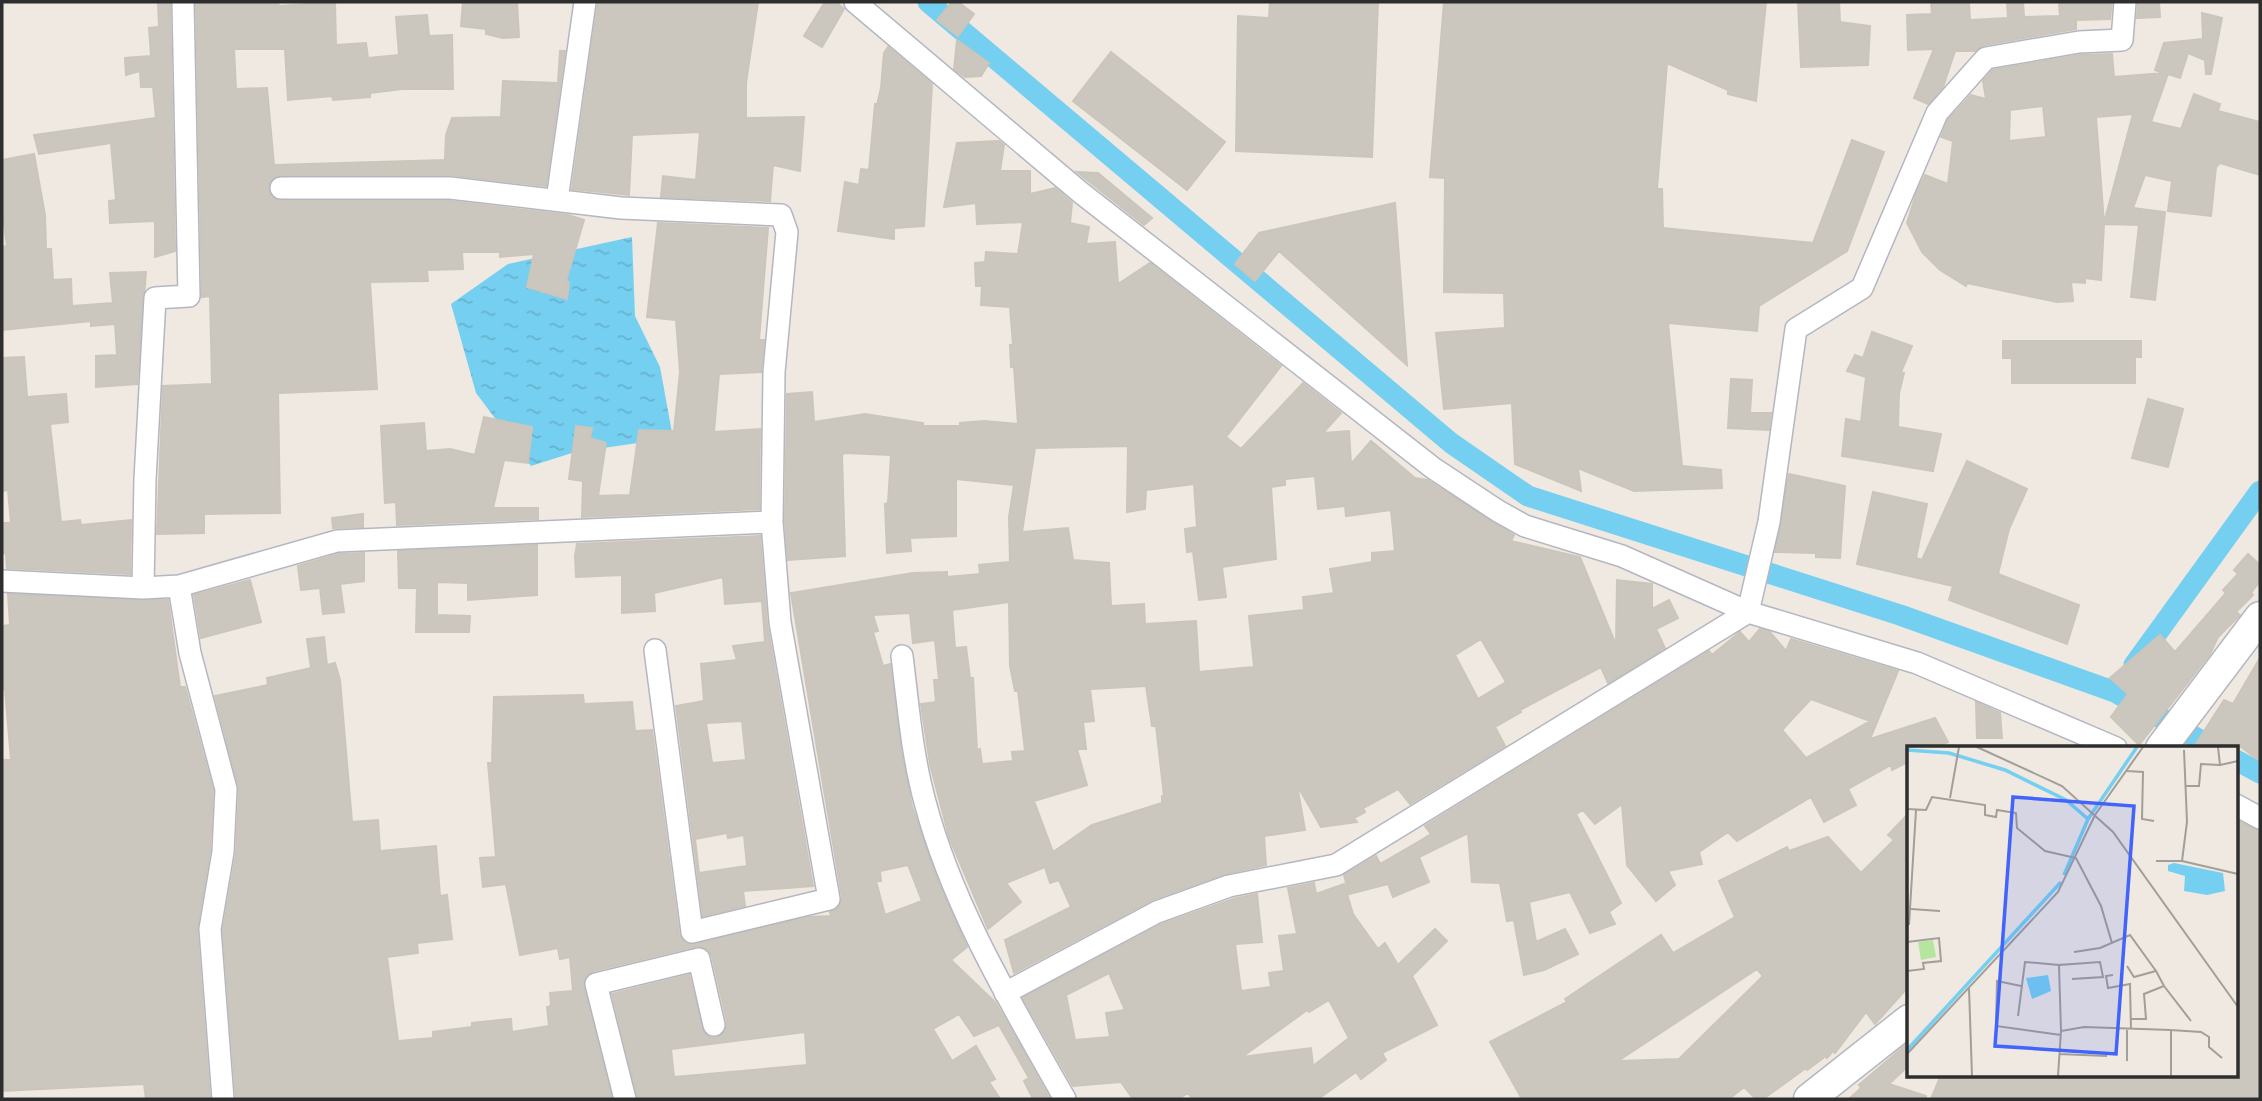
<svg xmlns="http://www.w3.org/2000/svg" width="2262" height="1101" font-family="'IBM Plex Sans',sans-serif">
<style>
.water{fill:url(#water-ripples)}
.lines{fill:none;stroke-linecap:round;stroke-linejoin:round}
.canal{stroke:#75cff0;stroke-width:21}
.building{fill:#cbc7bf;stroke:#cbc5ba;stroke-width:2;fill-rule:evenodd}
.street-casing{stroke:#b4b7c1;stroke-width:24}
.secondary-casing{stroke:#b4b7c1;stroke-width:33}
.street{stroke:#fff;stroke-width:21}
.secondary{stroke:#fff;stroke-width:30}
.inset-river{fill:none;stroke:#75cff0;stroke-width:3.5}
.inset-road{fill:none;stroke:#a29e99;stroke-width:2}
.view{fill:#4264fb;fill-opacity:0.15;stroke:#4264fb;stroke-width:3.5}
.inset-edge{fill:none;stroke:#2e2e2e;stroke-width:3.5}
</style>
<defs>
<pattern id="water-ripples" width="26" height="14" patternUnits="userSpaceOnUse" patternTransform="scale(1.75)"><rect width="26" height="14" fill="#75cff0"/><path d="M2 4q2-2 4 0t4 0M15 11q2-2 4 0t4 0" fill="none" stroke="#66b2ce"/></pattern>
</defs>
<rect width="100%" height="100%" fill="#efe9e1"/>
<path class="water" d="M632,237L635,316L660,367L673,438L575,452L531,466L476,393L451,304L508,264Z"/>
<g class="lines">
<path class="canal" d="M928,2L1451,443L1528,496L1900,615L2115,692L2214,748
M2134,665L2260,491
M2236,760L2260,773"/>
</g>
<path class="building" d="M158,2H170L175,251L155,257V221L110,223L109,201L116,200L111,143L39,154L34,135L156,118L153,87H141L140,71L126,75L125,58L151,56L149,28L159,27Z
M196,2H278L279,6L335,2L336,45L366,43L368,58L399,55L396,17L427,15L429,36L452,35L453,89H402L370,93V97L333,100L332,96L288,100L285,49H234L236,89L267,88L274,165L445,160L446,135L452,118L501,117L503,81L558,83L560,51H565L546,186L450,175H281L270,181L268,189L274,199L281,201H449L568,215L584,220L566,281L569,282L567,299L527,287L534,254L500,257V252H462L463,269L427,270L428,281L370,282L377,389L278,393L280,513L204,514V533L157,534L163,386L212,384L210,296L202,297Z
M463,2H517L519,37L503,38L486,34V29L461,26Z
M598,2H758L746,83V118L804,117L800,171L773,165L770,201L661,197L663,176L696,180L700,132L632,135L629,195L572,189Z
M825,2H836L844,9L822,47L804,36Z
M952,2H958L974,14L958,36L937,20Z
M1270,2H1378L1372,157L1236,151L1238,16L1269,18Z
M1444,2H1766L1756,101L1728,94V90L1667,63L1657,189H1662L1663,228L1813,243L1852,140L1884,152L1847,251L1759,306L1757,331L1668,323L1682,466L1721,470L1722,488L1634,491L1578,468L1581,491L1515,464L1512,403L1444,409L1436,333L1505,328L1504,293L1444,292L1445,178L1430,177Z
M1798,2H1839L1840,22L1870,26L1868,65L1801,67Z
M1931,2H1969L1970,20L2008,18L2007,2H2023L2024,17L2060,16L2059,2H2112L2110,19L2076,20V29L1984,45L1975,51H1955L1943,87L1928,104L1914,98L1934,49L1908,50L1907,15L1932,14Z
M2138,2H2159L2160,17L2137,18Z
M2202,13L2222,18L2211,74H2206L2205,60L2188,53L2180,78L2168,74L2151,122L2181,129L2194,94L2220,104L2218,111L2260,122V175L2220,163L2216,167L2211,216L2168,211L2172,181L2145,175L2133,208L2165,212L2155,300L2131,297L2139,225L2104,224L2101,280L2085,278V283L2071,282L2073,301L2057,302L1967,283L1966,286L1940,270L1922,252L1907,223L1916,194L1925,175L1948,184L1953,141L1941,137L1948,120L1971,95L1986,99L1983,81L1993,70L2080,55L2112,54L2114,77L2164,73L2155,70L2164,43L2203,39ZM2043,106L2046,137L2009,141L2010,110ZM2133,114L2104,223L2096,117Z
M957,40L989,63L981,76L965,77L954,69Z
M888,47L932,84L924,226L894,228V239L838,231L845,182L859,185L861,169L869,170L875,104L877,105L881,88L884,53Z
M1111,52L1225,142L1187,190L1073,101Z
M999,141L1004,145L1000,171H1030V194L1055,188L1072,203L1070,223L1089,227L1086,244L1115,242L1118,284L1150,263L1281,366L1226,437L1241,449L1303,383L1341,413L1323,433L1349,431L1351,464L1371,441L1415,478L1427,480L1514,535L1511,541L1580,557L1616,645L1617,580L1652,584V609L1669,600L1678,618L1656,629L1665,648L1608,683L1601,667L1520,710L1521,712L1495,727L1505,746L1410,804L1398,789L1363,808L1365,812L1354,818L1357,822L1321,827L1297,785L1305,830L1264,836L1266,865L1225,874L1152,900L1014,973L1005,940L1071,907L1059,880L1050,883L1045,867L1006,883L1021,902L988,929L949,837L930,764L921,704L936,702L934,680H939L935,640L913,643L910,613L873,615L878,631L873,632L883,666L890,664L901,750L912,806L939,884L967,947L951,960L996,1003L1050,1099H1033L1024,1081L1029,1078L999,1025L974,1036L959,1014L933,1029L952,1061L976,1046L995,1079L989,1082L1000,1099H638L612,994L689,975L704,1033L711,1038L722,1035L727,1022L712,956L708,950L697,946L593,971L584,980L612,1099H236L223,930L236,854L239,789L215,696L268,685L267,678L311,668L307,639L324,637L327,665L335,663L340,680L352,822L378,820L380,851L436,846L440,896L447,895L452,939L417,943L418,953L387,957L398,1041L433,1038V1032L472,1027V1023L511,1019L512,1032L549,1026L547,1007L551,1006L550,993L573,991L570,957L560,959L558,948L520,955L506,884L483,887L480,858L496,857L488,763H492L494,697L583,695L584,704L632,702L635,731L652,730L679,934L687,944L808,917L831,916L830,912L838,908L842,897L791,593L913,573L947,572V577L980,574L979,565L1010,562L1009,517L1014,485L956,479V536L910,538L911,551L887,553L885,504L888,503L891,455L845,453L842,455L845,556L788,560L785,522L787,394L812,392L814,422L865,414L923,423V426H960V423L984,421L1018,424L1014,367H1011L1010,345H1013L1010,307L981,305L982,286H976L975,263L985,262L986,252L1018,254L1023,222L977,224L976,203L944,207L957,143ZM1128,446L1127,512L1145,509L1146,490L1194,484L1197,527L1185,529L1187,552L1193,551L1199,600L1226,597L1222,567L1276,559L1271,487L1285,485V479L1315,476L1318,509L1345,506L1346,516L1391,510L1395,551L1372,553V562L1330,569L1334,593L1303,597L1304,610L1249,616L1254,667L1199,672L1196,621L1145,624L1144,604L1111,606L1109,563L1073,560L1068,528L1022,532L1035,448ZM1009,602L1010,666L1015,691H1018L1025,751L1012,752L1013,761L982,764L980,749L977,750L973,678H970L966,647L955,648L952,610ZM1481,639L1506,682L1478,699L1455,655ZM1146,686L1152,726H1156L1164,796H1162V803L1092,825L1053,852L1034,801L1087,785L1077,749H1086L1083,722L1094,721L1090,689ZM908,865L922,901L885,915L876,881H881L880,871ZM805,1032L807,1065L674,1077L671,1049Z
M34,154L45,215L46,249H51L53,280L71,279L72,306L113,303L110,273L146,272L137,384L96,387V356L117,355L115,324L91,326V321L2,330V247L7,246L2,210V160Z
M1077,172L1098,173L1152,218L1144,225Z
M1395,203L1407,365L1279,251L1255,281L1235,264L1259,233Z
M658,223L768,228L759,340H764L761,372L719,374L714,432L760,429L759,509L582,517L583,481L569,479L576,426L592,428L590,438L606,443L598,496L630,495L639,430L674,431L680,372L676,320L647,317Z
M1872,332L1912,346L1901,372L1904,373L1899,393L1898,427L1941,434L1933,471L1842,456L1846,419L1861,422L1866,377L1847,371L1855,355L1863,358Z
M2003,341H2141V357H2135V383H2012V358H2003Z
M24,357L27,397L66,394L68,422L50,424L61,522L80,520L81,525L131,520L130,574L7,568L6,553L2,554V523H11L8,490L2,491V358Z
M1731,379L1752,380L1750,413H1771L1769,430L1728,428Z
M2148,399L2183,409L2168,467L2132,458Z
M484,417L532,427L528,463L504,460L493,508H538V519L397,525L396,502L385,503L381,426L424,423L426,451L450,449L475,455Z
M1967,461L2027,489L2009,529L1998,574L2079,605L2067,644L1949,600L1953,586L1857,564L1873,492L1927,504L1916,558L1922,560Z
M1789,474L1845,486L1840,558L1816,557V553L1775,552Z
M363,514V527L333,528L332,518Z
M760,536L767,624L813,886L743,891L745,906L703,916L676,706L704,701L701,664L737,660L733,646L765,642L762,601L725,604L723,577L654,593L655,611L622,613V575L576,577L575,556L577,544ZM742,721L746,760L712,763L706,723ZM727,833L728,838L744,835L747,866L699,873L695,839Z
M537,545V595L468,600V583L437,582V615L470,616L469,632H416L417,588H399L398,551Z
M364,553V581L340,584L344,612L323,614L320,588L301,590L298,566L339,554Z
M2248,554L2260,565V581L2251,593L2253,595L2236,612L2240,615L2218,637L2210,654L2139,745L2111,717L2128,694L2110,678L2160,635L2175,652L2226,593L2223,590L2238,574L2234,570Z
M250,580L261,622L201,638L194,595Z
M8,594L168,600L180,687H185L213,790L210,851L197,930L210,1099H146L144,1084L2,1091V760H11L5,689H2V626L10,625Z
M1760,629L1770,632L1786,651L1791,639L1898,671L1870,739L1935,718L1948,742L1937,747H1908V762L1892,770L1891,765L1848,789L1856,805L1824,822L1811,797L1737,841L1728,832L1699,852L1702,864L1668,871L1675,885L1656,901L1627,865L1622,804L1595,824L1583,810L1576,814L1621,903L1609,912L1615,924L1590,933L1570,892L1529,902L1536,942L1565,929L1578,954L1544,970L1524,975L1514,920L1507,921L1500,883L1472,882L1468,833L1419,857L1429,882L1393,897L1388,884L1349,894L1344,875L1376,856L1380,864L1418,842L1431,834L1425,826L1709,651L1712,655L1740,632L1749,642ZM1811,699L1870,721L1806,758L1782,730Z
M2260,658V761L2241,747H2194L2224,700L2233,704Z
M1976,702L2000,713L2002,738H1977Z
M1908,814V987L1875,1024L1866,1012L1835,1053L1833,1051L1827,1058L1826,1056L1807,1070L1806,1068L1763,1099H1756L1744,1087L1729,1099H1522L1490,1042L1567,1002L1565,999L1661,935L1673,953L1735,917L1719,881L1787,847L1789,851L1828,837L1861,873L1894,840L1888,835ZM1757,969L1763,976L1679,1059L1618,1061Z
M2236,820L2260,831V1099H1931L1941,1075H2236Z
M1314,883L1316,894L1344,884L1353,914L1378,949L1385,943L1398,965L1435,929L1447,941L1412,976L1437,1025L1382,1053L1386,1060L1361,1079L1356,1072L1318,1099H1193L1188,1093L1178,1099H1133L1121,1082L1073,1086L1023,998L1162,924L1233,899L1257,894L1262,942L1235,944L1241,991L1271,987L1269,973L1284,971L1279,936L1297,934L1288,888ZM1109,973L1125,1010L1106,1013L1110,1037L1075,1040L1066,995ZM1329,1000L1349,1038L1313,1066L1311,1048L1242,1057L1307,1010L1309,1012Z
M1908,1043V1066L1889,1084L1926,1096V1099H1849L1861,1088L1859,1085Z"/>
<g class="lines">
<defs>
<path id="street" d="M855,2L1080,192L1433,468L1498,511L1525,526L1622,556L1748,612L1917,663L2116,748
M281,188H450L621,208L781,215L787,232L774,372L772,522
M557,200L585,2
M2,581L143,588L179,586L190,653L226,789L223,852L210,929L223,1099
M179,586L337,541L772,522L780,622L829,899L692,932L655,650
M143,588L145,479L155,298L189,296L183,2
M902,656C908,704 912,755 925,802C953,908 1012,1005 1065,1099
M2236,805L2260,818
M1005,993L1157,912L1229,886L1336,865L1748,612L1769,522L1796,329L1862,288L1937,113L1986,58L2079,42L2122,40L2125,2
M625,1099L596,984L699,959L714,1025"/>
<path id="secondary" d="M2161,748L2260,617
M1809,1099L1909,1020"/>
</defs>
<use href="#street" class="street-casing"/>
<use href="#secondary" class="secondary-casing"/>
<use href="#street" class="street"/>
<use href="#secondary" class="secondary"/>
</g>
<g transform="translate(1907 746)">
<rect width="331" height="331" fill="#efe9e1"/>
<path d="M26,194L29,211L14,214L11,196Z" fill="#b6e59e"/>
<path d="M267,117L316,127L318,145L300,149L277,145L278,130L261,125V119ZM141,229L144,245L125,253L119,232Z" fill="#75cff0"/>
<path class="inset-river" d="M0,4L42,7L98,24L159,54L181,73M157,129L181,73L230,1M0,304L154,136"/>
<path class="inset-road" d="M70,1L155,40L206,86L331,261M311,1L313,19L331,15M220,25L236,26L235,73L247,75M279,40H292L294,18L313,19M43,52L52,1M0,63L19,64L25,51L78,59V69L89,71L90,64L109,67L110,82L138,105L169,112L194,160L205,197M249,115H275L331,128M275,115L280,76L277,4M4,163L33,165M2,179L9,64M0,196L32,192L34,215L16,217L17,223L0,225M167,206L193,202L223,189L249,225M220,220L227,231L249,225L257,240L237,248L239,273H224M206,229L199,230L201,242L223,238L224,284M114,240L90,235L89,280L154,289M257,240L284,275M62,242L65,330M111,270L118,216L152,219M154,285L152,219L193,216L196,231L165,233M0,308L151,146L188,69L236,1M152,308L200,310M220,315V284M151,330L154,285L177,281L264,284M264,330V284L294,286L302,291V301L315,312"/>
<path class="view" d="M106,51L227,60L209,308L88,300Z"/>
<rect width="331" height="331" class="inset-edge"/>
</g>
<rect width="2262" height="1101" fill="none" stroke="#2e2e2e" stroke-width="7"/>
</svg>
